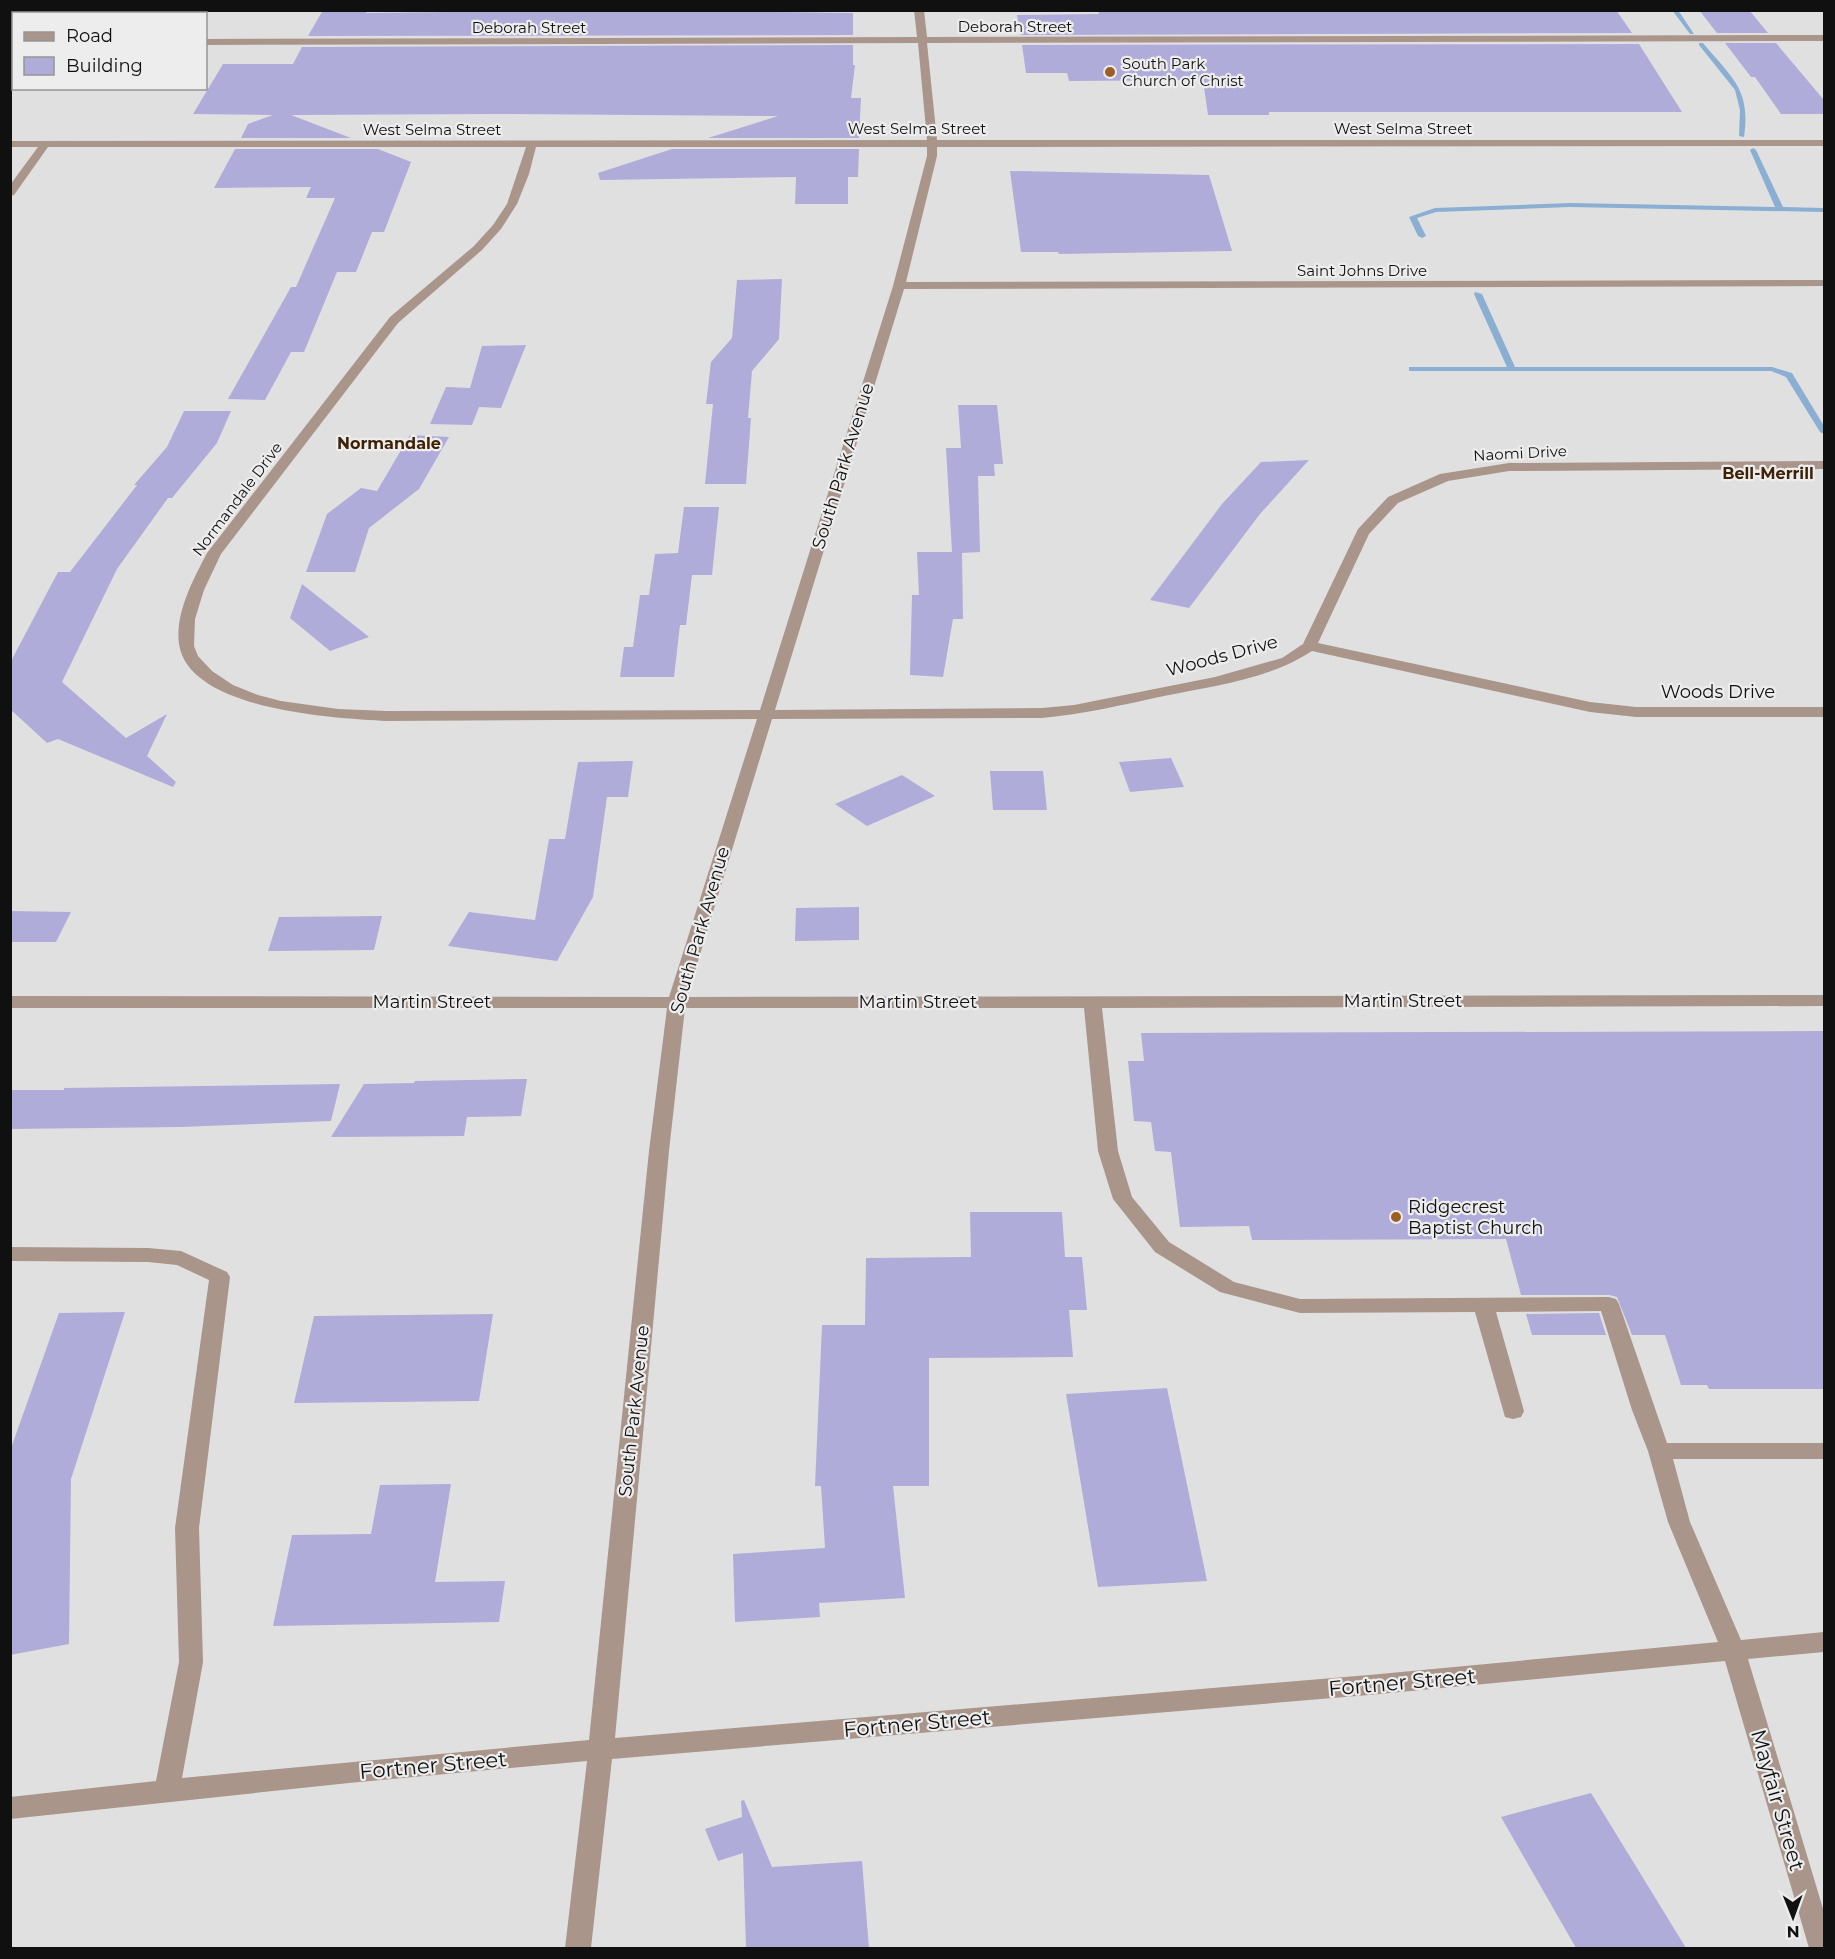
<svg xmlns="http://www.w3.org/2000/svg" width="1835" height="1959" font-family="Montserrat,sans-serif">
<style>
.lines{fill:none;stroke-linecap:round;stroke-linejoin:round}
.stream{fill:#8aafd2;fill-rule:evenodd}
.building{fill:#afacda}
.minor{fill:#aa958b;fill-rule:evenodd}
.poi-dot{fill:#9c5e23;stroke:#ededee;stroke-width:2}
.labels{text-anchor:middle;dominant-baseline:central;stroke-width:4.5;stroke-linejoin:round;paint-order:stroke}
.far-street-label{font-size:15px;fill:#101011;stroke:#ededee}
.far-poi-label{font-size:15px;fill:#101011;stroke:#ededee;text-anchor:start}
.far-neighbourhood-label{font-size:16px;font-weight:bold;fill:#3f2206;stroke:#ededee}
.street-label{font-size:18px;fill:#101011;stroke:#ededee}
.poi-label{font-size:18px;fill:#101011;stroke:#ededee;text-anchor:start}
.near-street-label{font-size:21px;fill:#101011;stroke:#ededee}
</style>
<rect width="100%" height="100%" fill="#e0e0e1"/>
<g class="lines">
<path class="stream" d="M1672,10H1678L1694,34H1690Z
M1699,43H1703C1732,78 1751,89 1744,137L1739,136L1740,110L1735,90L1699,45Z
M1753,148L1756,150L1783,207L1824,208V212L1570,207L1436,212L1417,218L1426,236L1422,238L1418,236L1409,217L1435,208L1570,203L1775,207L1750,150Z
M1475,292L1482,294L1515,367H1772L1792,373L1824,426V434L1820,432L1786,377L1771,371H1409V367H1507L1474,294Z"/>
</g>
<path class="building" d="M323,10H367L366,13L614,10L853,13V35L308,36Z
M1616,10L1632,33L1020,35L1017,15L1099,14L1098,11Z
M1699,10H1749L1768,33H1717Z
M1725,43H1776L1824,100V114H1781L1755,77H1751Z
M1639,44L1682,112H1269V115H1208L1203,80L1069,81L1067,73H1026L1022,45Z
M853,45V65H855L851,98H861L859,138H708L778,116L493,114L291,115L351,138H241L248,124L273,115L193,114L223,64H293L302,47Z
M235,149H378L411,162L384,232H372L356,272H337L304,352H291L265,400L228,399L291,287H296L335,198H306L311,187L214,188Z
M672,149H859L858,177H848V204H795L796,177L600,180L598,173Z
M1010,171L1209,175L1232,251L1059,254L1058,252H1021Z
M782,279L779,339L752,371L748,418H751L746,484H705L713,404H706L711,362L732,338L737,280Z
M526,345L501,408L479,407L472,425L430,424L446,387L470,388L482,346Z
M958,405H997L1003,464H994L995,476H978L980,552L962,553L963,619H953L943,677L910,675L912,595H919L917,552H952L946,448H961Z
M184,411H231L217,443L172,498H168L117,569L62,682L126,738L167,714L147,756L176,782L173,787L58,739L47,743L10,709V663L58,572H70L137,485H134L167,447Z
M410,435L449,437L419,489L369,528L355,572H306L327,514L361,488L377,491Z
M1309,460L1260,514L1189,608L1150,600L1222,504L1261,462Z
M684,507H719L712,575H692L686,625H680L674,677H620L624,647H633L640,595H649L655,554L678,553Z
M302,584L369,637L330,651L290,618Z
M1171,758L1184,787L1130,792L1119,762Z
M633,761L628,797H607L593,897L557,961L448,946L469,912L535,920L549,839H565L578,762Z
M990,771H1043L1047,810H993Z
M902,775L935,796L867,826L835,804Z
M859,907V940L795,941L796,908Z
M10,911L71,912L56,942H10Z
M382,916L374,950L268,951L279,917Z
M1824,1031V1389H1709L1707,1385H1681L1665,1335H1632L1617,1297L1609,1295H1521L1506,1239L1252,1240L1249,1226L1180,1227L1171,1152L1155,1151L1151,1122L1134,1121L1128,1061H1144L1141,1033Z
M527,1079L521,1116L467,1117L464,1136L331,1137L364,1084L414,1083L415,1081Z
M340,1084L331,1121L181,1127L10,1129V1090H64V1088Z
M970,1212H1062L1065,1257H1082L1087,1310H1069L1073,1357L929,1358V1486H893L905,1598L819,1603L820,1617L735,1622L733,1554L825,1548L821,1486H815L822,1325H865L866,1258L971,1257Z
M125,1312L71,1479L69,1644L10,1655V1451L59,1313Z
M1599,1313L1606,1335H1532L1526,1314Z
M493,1314L479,1401L294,1403L314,1316Z
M1167,1388L1207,1581L1098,1587L1066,1394Z
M451,1484L435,1582L505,1581L499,1622L273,1626L292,1535L371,1534L380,1485Z
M1591,1793L1686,1948H1576L1501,1817Z
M744,1800L772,1867L862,1861L869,1948H746L743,1853L718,1861L705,1829L742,1817L741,1801Z"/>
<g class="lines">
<path class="minor" d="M914,10H924L927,37L1824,35V41L927,43L937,140H1824V146L937,147V156L906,282L1824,280V286L904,289L775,710L1042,708L1074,705L1215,677L1282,658L1303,644L1358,529L1388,497L1440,474L1509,463L1824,461V469L1509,471L1448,481L1398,503L1369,534L1318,643L1590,702L1636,707H1824V717H1636L1590,712L1312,651C1270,679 1213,686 1164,696C1123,705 1083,714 1042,718L772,719L687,997L1824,995V1006L1102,1008L1118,1151L1132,1197L1169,1242L1234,1282L1300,1299L1609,1297L1616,1299L1619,1304L1667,1443H1824V1459H1673L1690,1522L1741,1640L1824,1632V1652L1748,1659L1824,1912V1948H1809L1725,1661L1369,1695L612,1759L591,1948H565L587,1761L349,1783L10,1819V1797L156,1781L179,1662L175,1528L209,1280L177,1265L148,1262L10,1261V1247L148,1248L181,1251L227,1272L230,1277L199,1528L203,1662L182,1778L589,1740L649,1151L667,1008H10V996L669,997L757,719L387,721C336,718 189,711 179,644C175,613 193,580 207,553L390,317L474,246L493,225L507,204L526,147H48L14,195L10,196V185L38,147H10V141L927,140L918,43L206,45V39L917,37ZM536,147H927V156L893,286L760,710L387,711L338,709L281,701L258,695L233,685L212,671L198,656L194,646L195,619L204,590L221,554L398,323L482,250L501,229L517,204L529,174ZM685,1008H1084L1098,1151L1113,1199L1155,1252L1220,1292L1300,1313L1475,1312L1505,1417L1513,1419L1521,1417L1524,1411L1496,1312L1601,1311L1632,1410L1648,1451L1668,1522L1718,1642L1369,1675L615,1738L669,1151Z
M10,40H14V46H10Z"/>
</g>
<g class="poi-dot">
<circle cx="1110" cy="72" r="6"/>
<circle cx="1396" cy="1217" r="6"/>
</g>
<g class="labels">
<g class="far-street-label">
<text x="1015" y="26">Deborah Street</text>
<text x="529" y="27">Deborah Street</text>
<text x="917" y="128">West Selma Street</text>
<text x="1403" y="128">West Selma Street</text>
<text x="432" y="129">West Selma Street</text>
<text x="1362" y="270">Saint Johns Drive</text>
<text transform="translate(1520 453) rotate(-3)">Naomi Drive</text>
<text transform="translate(237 499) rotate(-53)">Normandale Drive</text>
</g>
<g class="far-poi-label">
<text x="1122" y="63">South Park<tspan x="1122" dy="17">Church of Christ</tspan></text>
</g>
<g class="far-neighbourhood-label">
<text x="389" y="443">Normandale</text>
<text x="1768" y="473">Bell-Merrill</text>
</g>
<g class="street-label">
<text transform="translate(843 466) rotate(-73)">South Park Avenue</text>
<text transform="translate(1222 656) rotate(-15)">Woods Drive</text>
<text x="1718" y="692">Woods Drive</text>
<text transform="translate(700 930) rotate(-74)">South Park Avenue</text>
<text x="1403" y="1001">Martin Street</text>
<text x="432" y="1002">Martin Street</text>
<text x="918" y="1002">Martin Street</text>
<text transform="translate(634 1411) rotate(-84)">South Park Avenue</text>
</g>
<g class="poi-label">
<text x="1408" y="1207">Ridgecrest<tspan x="1408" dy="21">Baptist Church</tspan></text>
</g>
<g class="near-street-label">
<text transform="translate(1402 1682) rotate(-5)">Fortner Street</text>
<text transform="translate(917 1723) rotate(-5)">Fortner Street</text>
<text transform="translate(433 1765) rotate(-5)">Fortner Street</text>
<text transform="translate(1778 1800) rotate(74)">Mayfair Street</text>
</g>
</g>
<rect width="1835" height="1959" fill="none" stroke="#101011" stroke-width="24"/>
<rect x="12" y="12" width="195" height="78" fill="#ededee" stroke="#959596" stroke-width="1.5"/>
<rect x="24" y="32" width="30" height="9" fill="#aa958b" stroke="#959596" stroke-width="1.5"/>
<text x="66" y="42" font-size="18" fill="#101011">Road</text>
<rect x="24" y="57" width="30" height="18" fill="#afacda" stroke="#959596" stroke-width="1.5"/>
<text x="66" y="72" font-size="18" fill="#101011">Building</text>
<g transform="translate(1793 1917) rotate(179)" stroke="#ededee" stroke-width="4.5" paint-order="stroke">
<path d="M0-4.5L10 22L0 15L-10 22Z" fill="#101011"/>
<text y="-9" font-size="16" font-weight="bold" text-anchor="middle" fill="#101011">N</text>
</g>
</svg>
